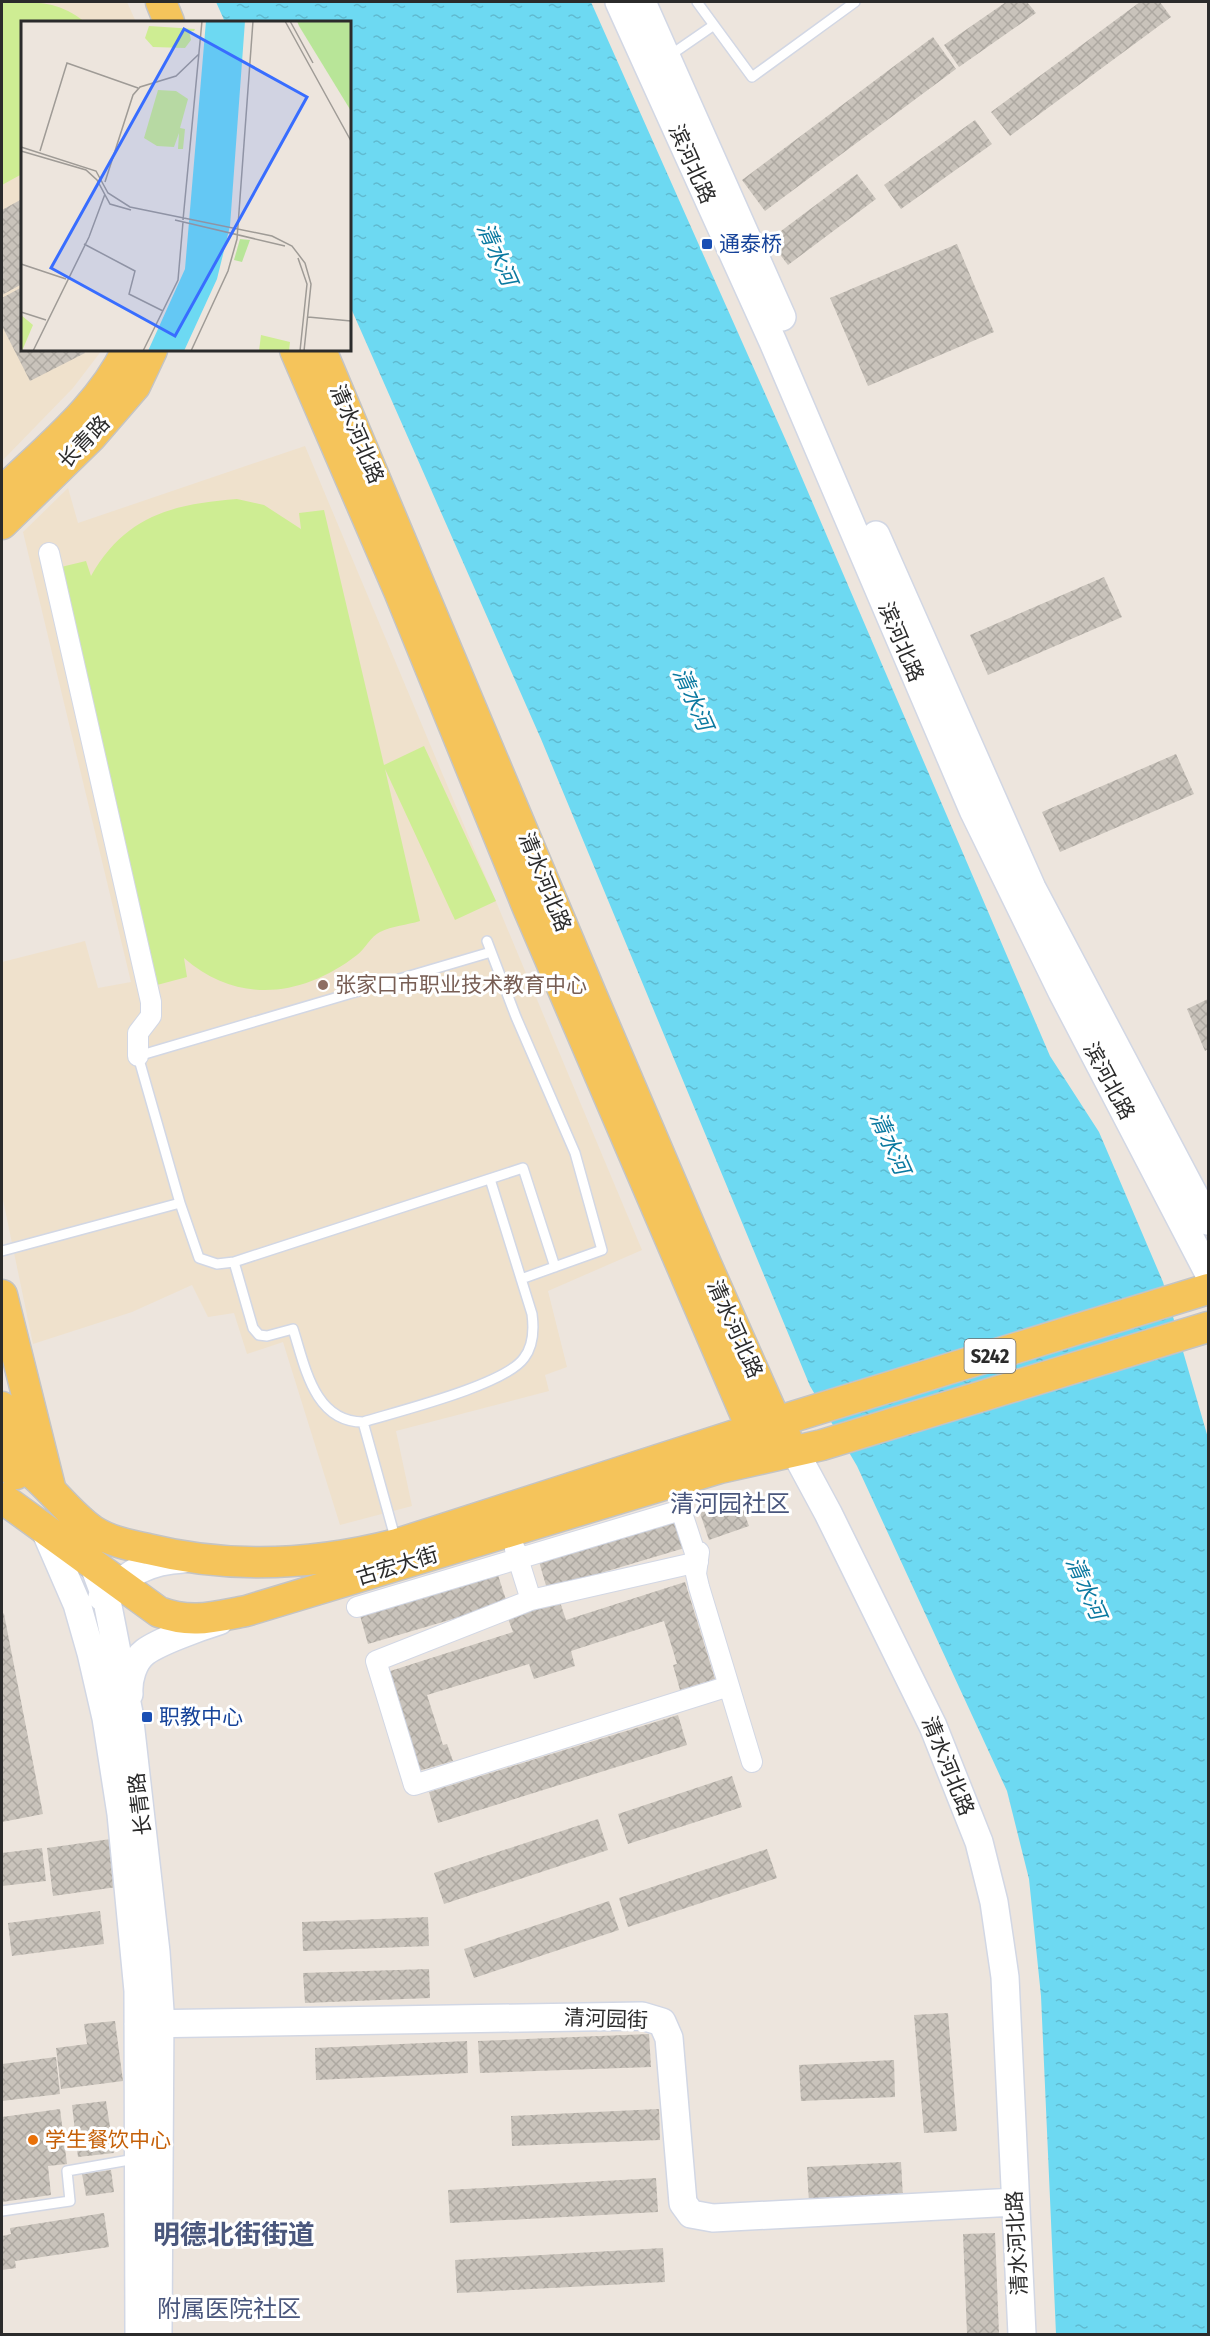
<svg xmlns="http://www.w3.org/2000/svg" width="1210" height="2336" font-family="'Fira Sans Condensed','Noto Sans SC',sans-serif">
<style>
.education{fill:#efe1cc}
.pitch{fill:#ceed93}
.water{fill:url(#water-ripples)}
.building{fill:url(#building-cross-hatch)}
.lines{fill:none;stroke-linecap:round;stroke-linejoin:round}
.lane-casing{stroke:#d2d7e4;stroke-width:12}
.street-casing{stroke:#d2d7e4;stroke-width:22}
.secondary-casing{stroke:#d2d7e4;stroke-width:30}
.primary-casing{stroke:#c4c4c4;stroke-width:33}
.lane{stroke:#fff;stroke-width:9}
.street{stroke:#fff;stroke-width:20}
.secondary{stroke:#fff;stroke-width:27}
.primary{stroke:#f5c45b;stroke-width:30}
.transit-dot{fill:#1a4fb4;stroke:#fff;stroke-width:2}
.education-dot{fill:#8d6e63;stroke:#fff;stroke-width:2}
.food-dot{fill:#e8710a;stroke:#fff;stroke-width:2}
.labels{text-anchor:middle;dominant-baseline:central;stroke-width:6;stroke-linejoin:round;paint-order:stroke}
.shield{fill:#fff;stroke:#6b6b6b;stroke-width:1.5}
.shield-label{font-size:20px;font-weight:bold;fill:#2b2b2b}
.street-label{font-size:21px;fill:#2b2b2b;stroke:#fff}
.transit-label{font-size:21px;fill:#164399;stroke:#fff;text-anchor:start}
.education-label{font-size:21px;fill:#785e54;stroke:#fff;text-anchor:start}
.food-label{font-size:21px;fill:#c56008;stroke:#fff;text-anchor:start}
.water-label{font-size:22px;font-style:italic;fill:#0a79a0;stroke:#fff}
.quarter-label{font-size:24px;fill:#4a577d;stroke:#fff}
.district-label{font-size:27px;font-weight:bold;fill:#4a577d;stroke:#fff}
.inset-road{fill:none;stroke:#9f9b96;stroke-width:1.5}
.view{fill:#386dff;fill-opacity:0.15;stroke:#386dff;stroke-width:3}
.inset-edge{fill:none;stroke:#2b2b2b;stroke-width:3}
</style>
<defs>
<pattern id="water-ripples" width="26" height="14" patternUnits="userSpaceOnUse" patternTransform="scale(1.5)"><rect width="26" height="14" fill="#6dd9f2"/><path d="M2 4q2-2 4 0t4 0M15 11q2-2 4 0t4 0" fill="none" stroke="#5fbad0"/></pattern>
<pattern id="building-cross-hatch" width="8" height="8" patternUnits="userSpaceOnUse" patternTransform="scale(1.5)"><rect width="8" height="8" fill="#c9c3bb"/><path d="M0 0l8 8M0 8l8-8" fill="none" stroke="#ada8a1"/></pattern>
</defs>
<rect width="100%" height="100%" fill="#ede5dd"/>
<path class="education" d="M2,2H127L136,22H22V350H102L73,388L2,461Z
M305,446L642,1250L548,1291L567,1367L545,1375L549,1391L396,1431L412,1506L340,1525L283,1342L247,1354L234,1313L208,1317L192,1285L132,1312L33,1344L2,1195V962L85,941L98,988L131,982L23,532L68,488L78,523Z"/>
<path class="pitch" d="M2,2C37,2 57,0 85,22H22V174L2,185Z
M237,499L264,505L301,529L299,513L324,510L384,765L424,746L496,901L455,920L385,769L420,921C407,925 392,926 380,932C371,936 365,949 357,955C303,997 238,1005 184,958L187,977L157,985L61,567L86,561L91,576C125,516 172,504 237,499Z"/>
<path class="water" d="M216,2H591L787,443L1050,1056L1099,1132L1163,1282L1208,1438V2334H1056L1041,1996L1029,1879L1007,1791L857,1466L810,1386L541,739L350,306V22H225Z"/>
<path class="building" d="M1006,2H1027L1036,13L959,67L944,45Z
M1140,2H1160L1171,17L1010,136L991,112Z
M933,37L956,69L765,211L742,180Z
M975,120L992,144L901,209L884,185Z
M857,174L876,199L788,265L769,240Z
M22,199V284L2,295V210Z
M957,244L994,332L868,386L830,298Z
M22,287V350H83L85,353L30,381L2,326V298Z
M1104,577L1122,617L988,675L970,635Z
M1176,754L1194,794L1060,852L1042,812Z
M1208,999V1049L1205,1051L1187,1009Z
M736,1490L749,1526L709,1540L697,1504Z
M679,1516L688,1547L547,1589L538,1558Z
M497,1572L507,1603L368,1644L359,1612Z
M685,1582L715,1679L680,1690L673,1665L677,1664L664,1621L571,1651L575,1666L534,1679L529,1664L427,1695L443,1745L447,1744L453,1761L415,1772L384,1673L513,1632L507,1616L559,1599L566,1620Z
M2,1612L4,1614L43,1814L2,1822Z
M678,1715L687,1745L438,1823L429,1792Z
M732,1776L742,1807L628,1844L618,1814Z
M598,1819L608,1850L444,1904L434,1873Z
M111,1839L117,1887L53,1896L47,1848Z
M42,1848L46,1881L2,1886V1853Z
M767,1849L777,1878L628,1927L619,1898Z
M609,1901L619,1930L474,1978L464,1949Z
M100,1911L104,1944L12,1956L8,1923Z
M428,1917L429,1946L303,1951L302,1922Z
M429,1969L430,1998L305,2003L303,1973Z
M948,2013L957,2131L924,2133L914,2015Z
M115,2021L123,2081L61,2089L56,2048L87,2044L84,2024Z
M649,2034L651,2067L480,2073L478,2041Z
M467,2041L468,2073L316,2080L315,2048Z
M56,2057L60,2094L2,2101V2064Z
M894,2060L895,2097L801,2101L799,2065Z
M106,2101L114,2153L78,2157L72,2105Z
M60,2109L67,2164L48,2166L51,2195L2,2202V2117Z
M659,2109L660,2140L512,2146L511,2116Z
M901,2162L903,2198L809,2203L807,2167Z
M111,2170L114,2192L86,2196L82,2174Z
M656,2178L658,2212L450,2223L448,2190Z
M104,2213L109,2247L15,2261L16,2268L2,2270V2236L11,2234L10,2228Z
M995,2233L999,2334H967L963,2234Z
M663,2248L665,2282L457,2293L455,2260Z"/>
<g class="lines">
<defs>
<path id="lane" d="M697,2L752,77L855,2
M669,56L714,25
M487,941L516,1017L575,1153L602,1250L521,1279
M180,1203L199,1258L217,1264L234,1262L253,1328L259,1335L267,1336L293,1329C305,1366 314,1422 363,1422C399,1411 505,1385 524,1358C534,1345 534,1329 532,1314L490,1179
M2,1251L180,1203L138,1056L491,952
M234,1262L523,1168L555,1267
M363,1422L396,1541
M2,2211L70,2201L67,2171L135,2159"/>
<path id="street" d="M49,553L151,1002V1016L138,1033V1056
M515,1549L531,1600
M699,1552L696,1574L699,1587L752,1762
M357,1607L681,1510L698,1562L531,1600L376,1661L414,1785L729,1686"/>
<path id="secondary" d="M619,2L773,342L973,810L1062,992L1208,1272
M642,2L782,317
M876,535L1032,888L1208,1221
M794,1450L828,1513L933,1726L979,1842L994,1902L1005,1977L1022,2334
M44,1528L77,1604L91,1653L106,1718L121,1814L138,1991L139,2334
M94,1566L107,1601L129,1713L156,1952L160,2011L158,2334
M102,1597C131,1573 145,1561 184,1559
M129,1694C128,1680 133,1661 145,1652C160,1641 200,1627 219,1621
M138,2024L642,2016L662,2022L669,2038L683,2203L691,2214L713,2218L1015,2202"/>
<path id="primary" d="M161,2L169,22
M295,350L399,591L528,908L759,1446
M321,350L591,994L703,1257L776,1422L786,1437
M2,492C46,449 100,407 127,350
M2,524L91,437L135,386L152,350
M2,1295L51,1491
M2,1407L16,1474
M2,1454C9,1458 18,1462 25,1467C50,1486 67,1512 92,1530C109,1541 128,1545 148,1549C229,1569 315,1565 397,1544L776,1422L1208,1289
M2,1498L159,1612C192,1624 213,1617 246,1611L720,1468L822,1445L1208,1327"/>
</defs>
<use href="#lane" class="lane-casing"/>
<use href="#street" class="street-casing"/>
<use href="#secondary" class="secondary-casing"/>
<use href="#primary" class="primary-casing"/>
<use href="#lane" class="lane"/>
<use href="#street" class="street"/>
<use href="#secondary" class="secondary"/>
<use href="#primary" class="primary"/>
</g>
<g class="transit-dot">
<rect x="701" y="238" width="12" height="12" rx="3"/>
<rect x="141" y="1711" width="12" height="12" rx="3"/>
</g>
<circle class="education-dot" cx="323" cy="985" r="6"/>
<circle class="food-dot" cx="33" cy="2140" r="6"/>
<g class="labels">
<rect class="shield" x="964.5" y="1339" width="51" height="34" rx="4.5"/>
<g class="shield-label">
<text x="990" y="1356">S242</text>
</g>
<g class="street-label">
<text transform="translate(692 164) rotate(66)">滨河北路</text>
<text transform="translate(357 434) rotate(67)">清水河北路</text>
<text transform="translate(84 442) rotate(-46)">长青路</text>
<text transform="translate(901 642) rotate(67)">滨河北路</text>
<text transform="translate(545 882) rotate(68)">清水河北路</text>
<text transform="translate(1109 1081) rotate(62)">滨河北路</text>
<text transform="translate(735 1329) rotate(66)">清水河北路</text>
<text transform="translate(397 1566) rotate(-17)">古宏大街</text>
<text transform="translate(948 1766) rotate(68)">清水河北路</text>
<text transform="translate(140 1804) rotate(-97)">长青路</text>
<text transform="translate(606 2019) rotate(2)">清河园街</text>
<text transform="translate(1017 2243) rotate(-93)">清水河北路</text>
</g>
<g class="transit-label">
<text x="719" y="244">通泰桥</text>
<text x="159" y="1717">职教中心</text>
</g>
<g class="education-label">
<text x="335" y="985">张家口市职业技术教育中心</text>
</g>
<g class="food-label">
<text x="45" y="2140">学生餐饮中心</text>
</g>
<g class="water-label">
<text transform="translate(497 254) rotate(66)">清水河</text>
<text transform="translate(693 699) rotate(66)">清水河</text>
<text transform="translate(890 1143) rotate(66)">清水河</text>
<text transform="translate(1086 1588) rotate(66)">清水河</text>
</g>
<g class="quarter-label">
<text x="730" y="1504">清河园社区</text>
<text x="229" y="2309">附属医院社区</text>
</g>
<g class="district-label">
<text x="234" y="2235">明德北街街道</text>
</g>
</g>
<g transform="translate(21 21)">
<rect width="330" height="330" fill="#ede5dd"/>
<path d="M219,218L229,219L221,241L213,239Z" fill="#b8e598"/>
<path d="M276,0H330V90L278,5Z" fill="#b8e598"/>
<path d="M128,5L174,8L173,10H168L170,19L164,27L132,26L124,17ZM137,69L155,70L167,78L159,107L164,108L162,128H157L158,112L153,126L136,125L123,117ZM0,294L12,304L1,330H0ZM240,314L269,321L268,330H238Z" fill="#ceed93"/>
<path d="M185,0H224L209,205L196,258L163,330H127L164,248Z" fill="#6dd9f2"/>
<path class="inset-road" d="M264,0L330,120M269,0L292,42M0,126L75,150L87,172L109,186L251,215L271,225L284,242L290,263L283,330M0,130L65,149L76,159L89,183L110,189M19,130L46,42L117,67M84,161L112,74L119,66L155,55L178,33M154,199L264,225M162,199L181,0M63,223L114,250L108,273L142,290M277,237L286,263L279,330M0,243L45,258M0,291L25,299M287,296L330,300M12,330L68,216L84,173M122,330L157,259L162,201M170,330L207,250L216,218L232,0"/>
<path class="view" d="M163,8L286,76L154,315L30,247Z"/>
<rect width="330" height="330" class="inset-edge"/>
</g>
<rect width="1210" height="2336" fill="none" stroke="#2b2b2b" stroke-width="6"/>
</svg>
